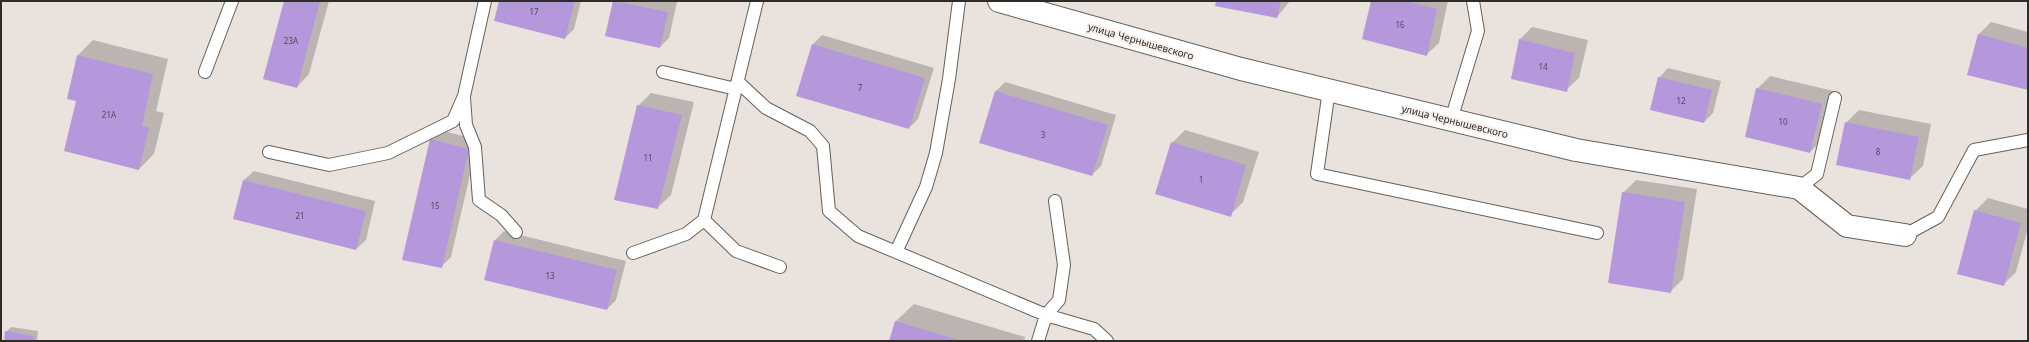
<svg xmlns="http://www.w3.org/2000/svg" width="2029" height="342" font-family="'Noto Sans',sans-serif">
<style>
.shadow{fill:#0003}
.building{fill:#b598db}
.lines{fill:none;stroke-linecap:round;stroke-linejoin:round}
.lane-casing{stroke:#66605b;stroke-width:14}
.street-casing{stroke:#66605b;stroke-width:24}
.lane{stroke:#fff;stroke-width:12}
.street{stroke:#fff;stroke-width:22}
.labels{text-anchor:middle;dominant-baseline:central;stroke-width:4;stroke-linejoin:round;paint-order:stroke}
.number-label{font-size:8px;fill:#504756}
.street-label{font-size:10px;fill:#2e2c29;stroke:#f7f0ea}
</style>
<rect width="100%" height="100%" fill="#eae2dd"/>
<path class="shadow" d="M285,1H329L309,74L297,87Z
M500,1H581L574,29L565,38Z
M614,1L677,2L669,38L660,47L606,35Z
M1217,1H1290L1277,17Z
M1372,1H1448L1439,43L1426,55Z
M1991,22L2028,32V89L1978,35Z
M1532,27L1588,40L1579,78L1566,90L1519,40Z
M822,35L934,68L918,119L909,128L813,44Z
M93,40L168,59L156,111L164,113L154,154L139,169L77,100L78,55Z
M1668,68L1721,81L1713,113L1704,122L1659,78Z
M1770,76L1834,91L1823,139L1810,152L1757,89Z
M1005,82L1116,115L1101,166L1092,175L995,92Z
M651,93L694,102L671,195L658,207L638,106Z
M1859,110L1931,124L1923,166L1910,178L1846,123Z
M440,130L478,140L451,257L441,267L430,140Z
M1185,130L1259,152L1243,202L1230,215L1172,143Z
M254,171L375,201L366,240L356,249L244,180Z
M1636,180L1697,189L1683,279L1670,292L1623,193Z
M1988,198L2028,209V228L2016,272L2003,285L1975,211Z
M504,231L626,261L616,300L607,309L495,240Z
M914,304L1025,337L1024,341H890L896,321Z
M11,327L38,331L37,341H5L6,332Z"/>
<path class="building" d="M284,1H320L297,88L263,79Z
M499,1H575L565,39L494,21Z
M613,1L668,12L660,48L605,36Z
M1216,1H1281L1277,18L1215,6Z
M1371,1H1406L1437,9L1427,56L1362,39Z
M1978,34L2028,48V90L1967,75Z
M1519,39L1575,53L1567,92L1511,79Z
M812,44L925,78L909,129L796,96Z
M77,55L153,74L142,126L149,128L139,170L64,151L76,101L67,99Z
M1658,77L1712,90L1704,123L1650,110Z
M1756,88L1822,104L1810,153L1745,137Z
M995,91L1108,125L1092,176L979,143Z
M637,105L682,115L658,209L614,200Z
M1845,122L1919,137L1910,180L1836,165Z
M430,139L469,149L442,268L402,260Z
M1171,142L1246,165L1231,217L1155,194Z
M243,180L366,211L356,250L233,219Z
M1622,192L1685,202L1671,293L1608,283Z
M1974,210L2021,223L2004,286L1957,274Z
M494,240L617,270L607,310L484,280Z
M895,321L962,341H889Z
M5,331L34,336L33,341H4Z"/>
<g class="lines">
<defs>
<path id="lane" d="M205,72L232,1
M663,72L736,89
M738,82L766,108L810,131L823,146L829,211L858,236L1046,315L1094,329L1107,341
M1329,90L1317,174L1597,233
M464,98L466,125L475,147L479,200L501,215L516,232
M1451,120L1478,31L1473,1
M269,152L329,165L388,153L453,121L464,96L485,1
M1799,188L1817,174L1835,98
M704,220L736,251L780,267
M1905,235L1938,217L1974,150L2028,140
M896,252L926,187L936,153L949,79L959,1
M633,253L686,234L704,220L757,1
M1038,341L1046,315L1059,300L1064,265L1055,201"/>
<path id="street" d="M999,1L1241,69L1576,150L1799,188L1847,226L1905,235"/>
</defs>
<use href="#lane" class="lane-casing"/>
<use href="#street" class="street-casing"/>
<use href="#lane" class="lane"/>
<use href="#street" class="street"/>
</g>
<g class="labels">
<g class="number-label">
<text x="534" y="11">17</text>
<text x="1400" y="24">16</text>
<text x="291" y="40">23А</text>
<text x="1543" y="66">14</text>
<text x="860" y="87">7</text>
<text x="1681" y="100">12</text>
<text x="109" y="114">21А</text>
<text x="1783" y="121">10</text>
<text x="1043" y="134">3</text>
<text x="1878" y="151">8</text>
<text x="648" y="157">11</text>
<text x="1201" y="179">1</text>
<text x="435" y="205">15</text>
<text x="300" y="215">21</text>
<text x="550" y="275">13</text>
</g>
<g class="street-label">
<text transform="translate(1141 41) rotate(16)">улица Чернышевского</text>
<text transform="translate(1455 121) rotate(14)">улица Чернышевского</text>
</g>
</g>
<rect width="2029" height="342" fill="none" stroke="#2e2c29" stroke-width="4"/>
</svg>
